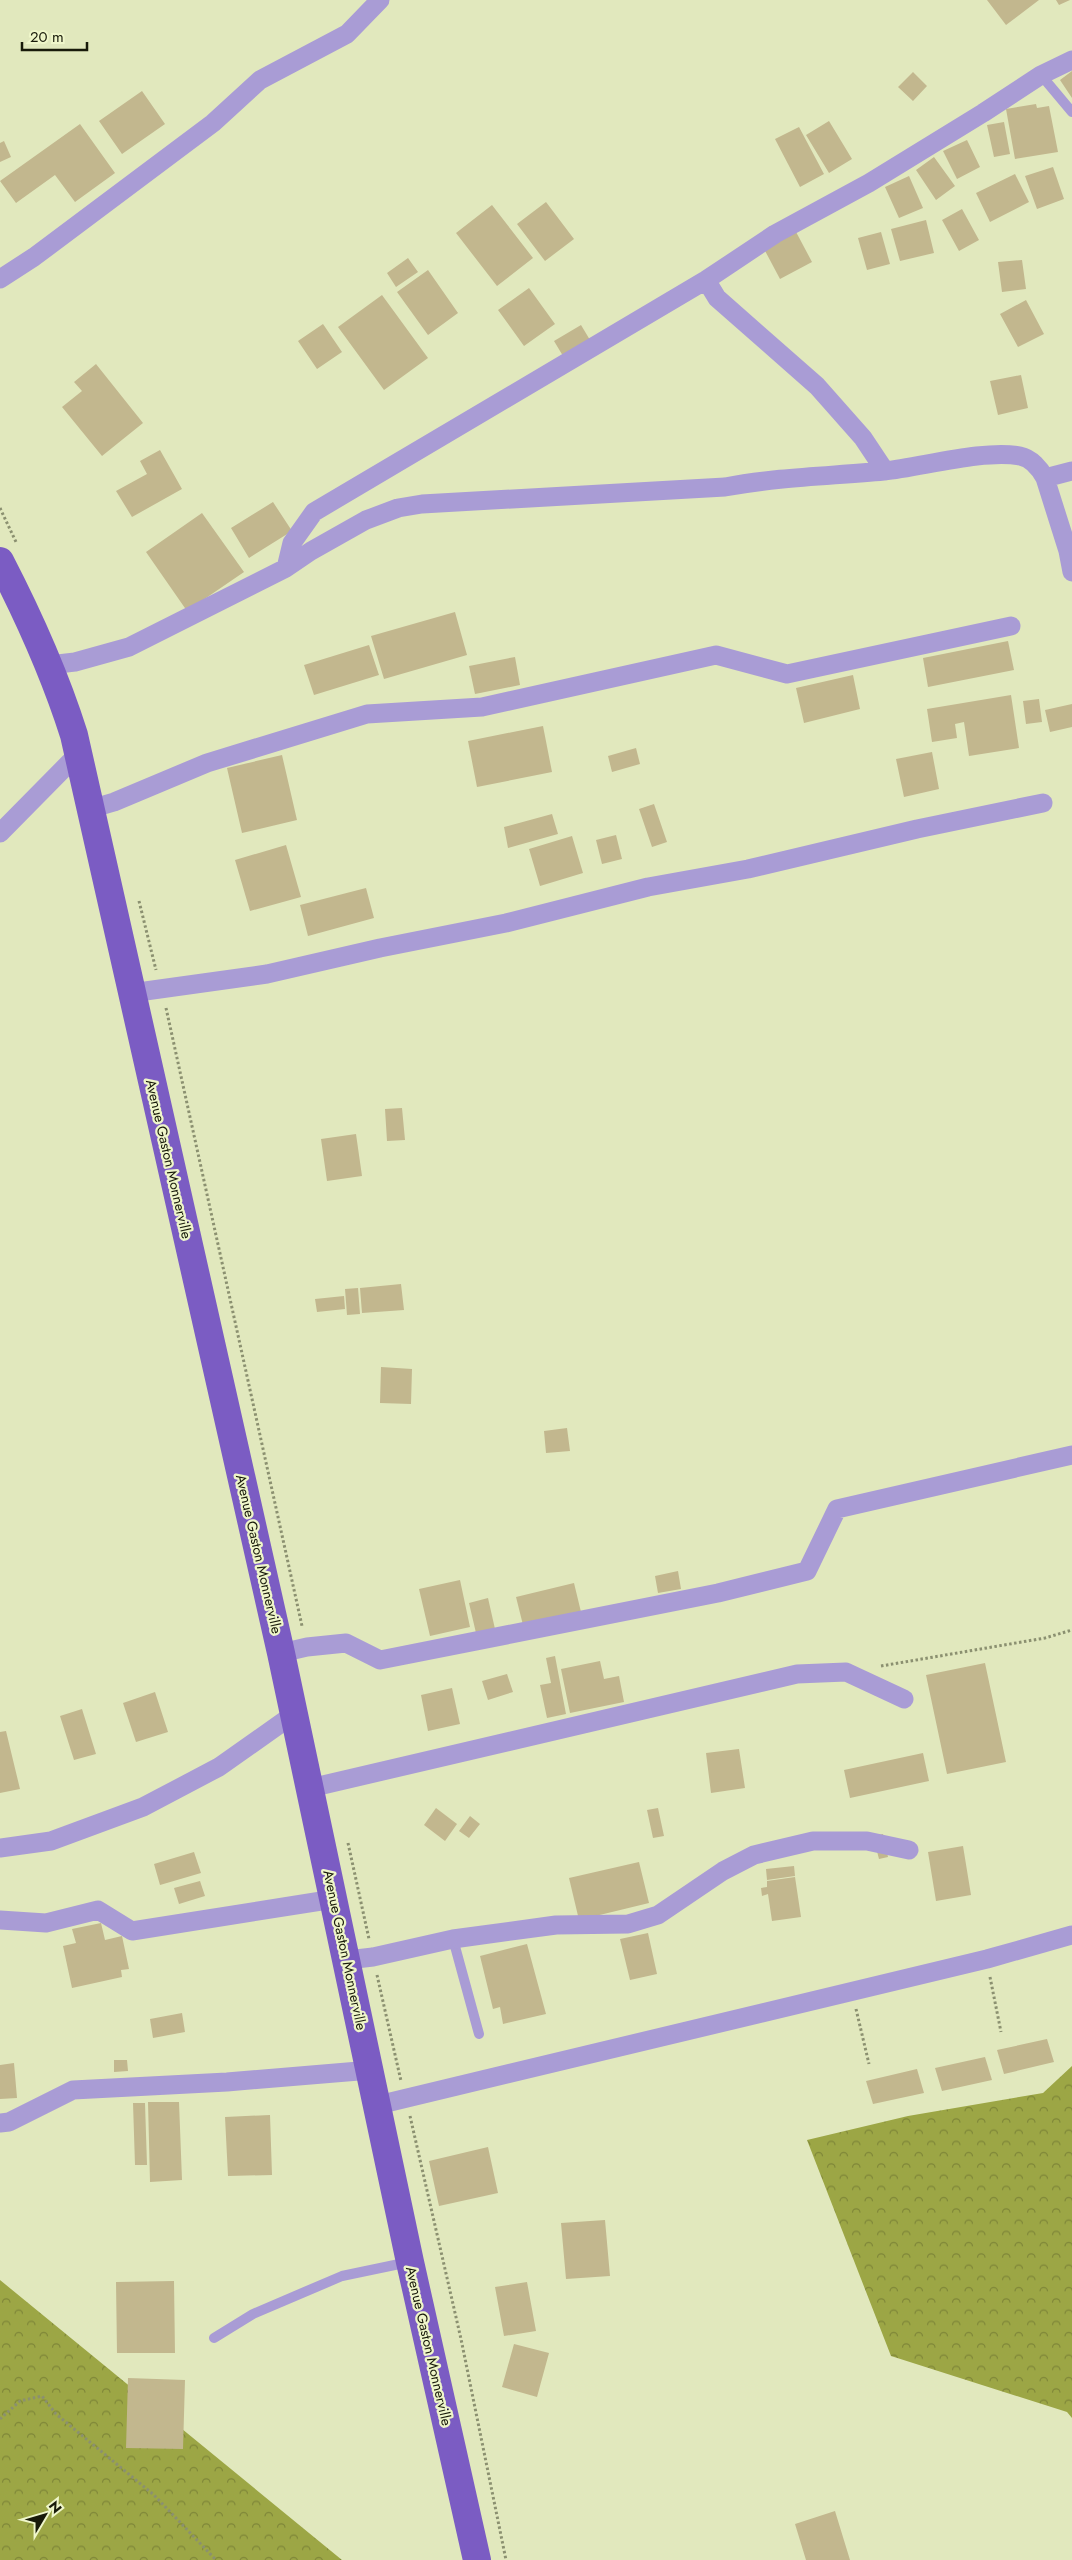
<svg xmlns="http://www.w3.org/2000/svg" width="1072" height="2560" font-family="Jost,sans-serif">
<style>
.forest{fill:url(#forest-crowns)}
.building{fill:#c2b78e}
.lines{fill:none;stroke-linecap:round;stroke-linejoin:round}
.path{stroke:#8b9070;stroke-width:3;stroke-dasharray:2.5 2.5;stroke-linecap:butt}
.lane{stroke:#a99cd5;stroke-width:10}
.street{stroke:#a99cd5;stroke-width:19}
.primary{stroke:#7b5cc3;stroke-width:28}
.labels{text-anchor:middle;dominant-baseline:central;stroke-width:4.5;stroke-linejoin:round;paint-order:stroke}
.street-label{font-size:14px;fill:#181a0a;stroke:#eff6ca}
</style>
<defs>
<pattern id="forest-crowns" width="20" height="18" patternUnits="userSpaceOnUse" patternTransform="scale(1.25)"><rect width="20" height="18" fill="#9ca645"/><path d="M2 6a3 3 0 1 1 6 0M12 15a3 3 0 1 1 6 0" fill="none" stroke="#7e8638"/></pattern>
</defs>
<rect width="100%" height="100%" fill="#e1e8bd"/>
<path class="forest" d="M1072,2066V2418L1067,2412L891,2356L807,2140L908,2116L1043,2093Z
M0,2280L342,2560H0Z"/>
<path class="building" d="M987,0H1039L1006,25Z
M1056,0H1070L1059,5Z
M1072,71V98L1060,80Z
M913,72L927,86L913,101L898,87Z
M142,91L165,124L122,154L99,121Z
M1036,104L1037,108L1049,106L1058,152L1015,159L1006,109Z
M829,121L852,159L829,173L806,135Z
M1004,122L1010,154L994,157L987,125Z
M80,124L115,173L75,202L55,175L16,203L0,181Z
M799,127L824,174L800,187L775,139Z
M967,140L980,167L957,179L943,151Z
M4,141L11,157L0,162V143Z
M934,157L955,186L936,200L916,170Z
M1053,167L1064,199L1037,209L1025,176Z
M1015,174L1029,202L990,222L976,193Z
M909,176L923,208L899,218L885,187Z
M546,202L574,239L545,261L517,224Z
M492,205L533,258L497,286L456,233Z
M962,209L979,240L959,251L942,220Z
M926,220L934,253L900,261L891,229Z
M795,230L812,262L780,279L763,247Z
M881,232L890,264L867,270L858,238Z
M408,258L418,272L396,287L387,273Z
M1022,260L1026,289L1002,292L998,262Z
M428,270L458,313L428,335L397,292Z
M529,288L555,324L524,346L498,310Z
M382,295L428,358L384,390L338,327Z
M1026,300L1044,334L1018,347L1000,314Z
M323,324L342,352L317,369L298,341Z
M581,325L590,340L563,356L554,341Z
M96,364L143,423L102,456L62,407L82,391L74,382Z
M1021,375L1028,408L998,415L990,381Z
M160,450L182,489L132,517L116,491L147,474L140,461Z
M273,502L292,531L249,558L231,528Z
M202,513L244,572L187,611L146,552Z
M455,612L467,655L384,679L371,636Z
M1008,641L1014,670L928,687L923,658Z
M369,645L379,675L314,695L304,665Z
M515,657L520,685L475,694L469,666Z
M853,675L860,709L804,723L796,688Z
M1011,695L1019,748L969,756L964,722L955,724L957,738L932,742L927,709Z
M1039,699L1042,722L1026,724L1023,701Z
M1072,704V727L1050,732L1045,710Z
M543,726L552,772L477,787L468,741Z
M636,748L640,764L612,772L608,756Z
M932,752L939,789L904,797L896,759Z
M282,755L297,820L242,833L227,768Z
M654,804L667,842L652,847L639,809Z
M552,814L558,834L508,848L504,827Z
M616,835L622,859L602,864L596,840Z
M572,836L583,873L540,886L529,849Z
M286,845L301,897L250,911L235,860Z
M366,888L374,918L308,936L300,905Z
M402,1108L405,1140L387,1141L385,1109Z
M356,1134L362,1176L327,1181L321,1139Z
M401,1284L404,1310L362,1313L360,1288Z
M358,1288L360,1314L347,1315L345,1289Z
M344,1296L345,1309L317,1312L315,1299Z
M381,1367L412,1369L411,1404L380,1403Z
M567,1428L570,1451L546,1453L544,1431Z
M678,1571L681,1589L658,1593L655,1576Z
M460,1580L470,1627L430,1636L419,1589Z
M574,1583L581,1612L523,1625L516,1597Z
M488,1598L495,1629L476,1633L469,1603Z
M555,1656L566,1714L547,1718L540,1685L551,1683L546,1658Z
M600,1661L604,1679L619,1676L624,1702L570,1713L561,1669Z
M985,1663L1006,1762L947,1774L926,1675Z
M507,1674L513,1692L488,1700L482,1681Z
M452,1688L460,1724L428,1731L421,1695Z
M155,1692L168,1732L136,1742L123,1703Z
M82,1709L96,1754L74,1760L60,1716Z
M6,1731L20,1789L0,1793V1732Z
M739,1749L745,1788L711,1793L706,1753Z
M923,1753L929,1781L850,1798L844,1770Z
M436,1808L457,1824L445,1841L424,1825Z
M658,1808L664,1836L653,1838L647,1810Z
M470,1816L480,1824L469,1838L459,1831Z
M883,1834L888,1857L879,1859L873,1836Z
M963,1846L971,1895L936,1901L928,1852Z
M194,1852L201,1873L160,1885L154,1864Z
M639,1862L649,1903L579,1920L569,1878Z
M794,1866L795,1876L767,1880L766,1869Z
M795,1877L801,1917L772,1921L768,1894L762,1896L761,1888L767,1887V1881Z
M200,1881L205,1896L179,1904L174,1888Z
M101,1923L105,1940L122,1936L129,1969L121,1970L122,1977L72,1988L63,1946L76,1943L72,1929Z
M648,1933L657,1974L630,1980L620,1939Z
M527,1944L546,2014L503,2024L500,2007L493,2009L480,1956Z
M182,2013L185,2032L153,2038L150,2019Z
M1047,2039L1054,2062L1004,2074L997,2050Z
M985,2057L992,2080L942,2091L935,2068Z
M114,2060H127L128,2071L114,2072Z
M14,2063L17,2098L0,2099V2065Z
M917,2069L924,2093L873,2104L866,2081Z
M148,2102H179L182,2180L150,2182Z
M133,2103H145L147,2165H135Z
M270,2115L272,2175L228,2176L225,2117Z
M488,2147L498,2193L439,2206L429,2161Z
M605,2220L610,2276L566,2279L561,2223Z
M174,2281L175,2353H117L116,2282Z
M527,2282L536,2331L504,2336L495,2287Z
M514,2344L549,2353L537,2397L502,2387Z
M128,2378L185,2380L183,2449L126,2448Z
M835,2511L850,2560H806L795,2524Z"/>
<g class="lines">
<path class="path" d="M0,508L16,542
M139,901L156,970
M166,1008L302,1626
M881,1666L1045,1638L1072,1630
M348,1843L369,1939
M377,1975L401,2081
M990,1977L1001,2032
M856,2009L869,2064
M410,2116L461,2339L506,2560
M0,2419L20,2401L42,2396L56,2414L154,2495L216,2560"/>
<path class="lane" d="M1041,75L1072,112
M453,1939L479,2034
M214,2338L253,2314L342,2276L409,2262"/>
<path class="street" d="M0,279L34,257L213,123L260,80L347,34L380,0
M706,280L717,298L817,386L863,438L885,471
M1072,471L1045,478L1068,551L1072,572
M286,568L292,543L314,512L706,280L775,234L869,183L983,113L1041,75L1072,60
M49,665L75,662L129,647L286,568L311,551L366,520L398,508L422,504L725,487C778,477 831,476 884,471C922,467 985,449 1020,456C1031,458 1040,469 1045,478
M90,809L114,802L207,763L367,714L482,707L716,655L787,674L1011,626
M0,833L77,755
M131,993L267,974L380,948L506,923L648,887L748,869L917,829L1043,803
M281,1653L307,1647L346,1643L380,1660L718,1593L807,1571L837,1509L1072,1455
M310,1788L797,1674L846,1672L904,1699
M0,1848L51,1841L143,1807L219,1767L294,1714
M0,1920L46,1923L98,1910L132,1931L334,1899
M347,1960L373,1957L453,1939L556,1925L628,1924L658,1915L723,1871L754,1855L813,1841H867L909,1850
M378,2105L987,1959L1072,1935
M0,2123L9,2122L73,2090L227,2082L371,2070"/>
<path class="primary" d="M0,561C29,617 55,675 74,735L281,1653L410,2262L477,2560"/>
</g>
<g class="labels">
<g class="street-label">
<text transform="translate(169 1159) rotate(77)">Avenue Gaston Monnerville</text>
<text transform="translate(259 1554) rotate(77)">Avenue Gaston Monnerville</text>
<text transform="translate(345 1950) rotate(78)">Avenue Gaston Monnerville</text>
<text transform="translate(429 2346) rotate(77)">Avenue Gaston Monnerville</text>
</g>
</g>
<g transform="translate(45 2515) rotate(52)" stroke="#eff6ca" stroke-width="4" paint-order="stroke">
<path d="M0-4L9 19L0 12L-9 19Z" fill="#181a0a"/>
<text y="-8" font-size="14" font-weight="bold" text-anchor="middle" fill="#181a0a">N</text>
</g>
<path d="M22 42v8h65v-8" fill="none" stroke="#181a0a" stroke-width="2.5"/>
<text x="30" y="42" font-size="15" fill="#181a0a" stroke="#eff6ca" stroke-width="4" paint-order="stroke">20 m</text>
</svg>
